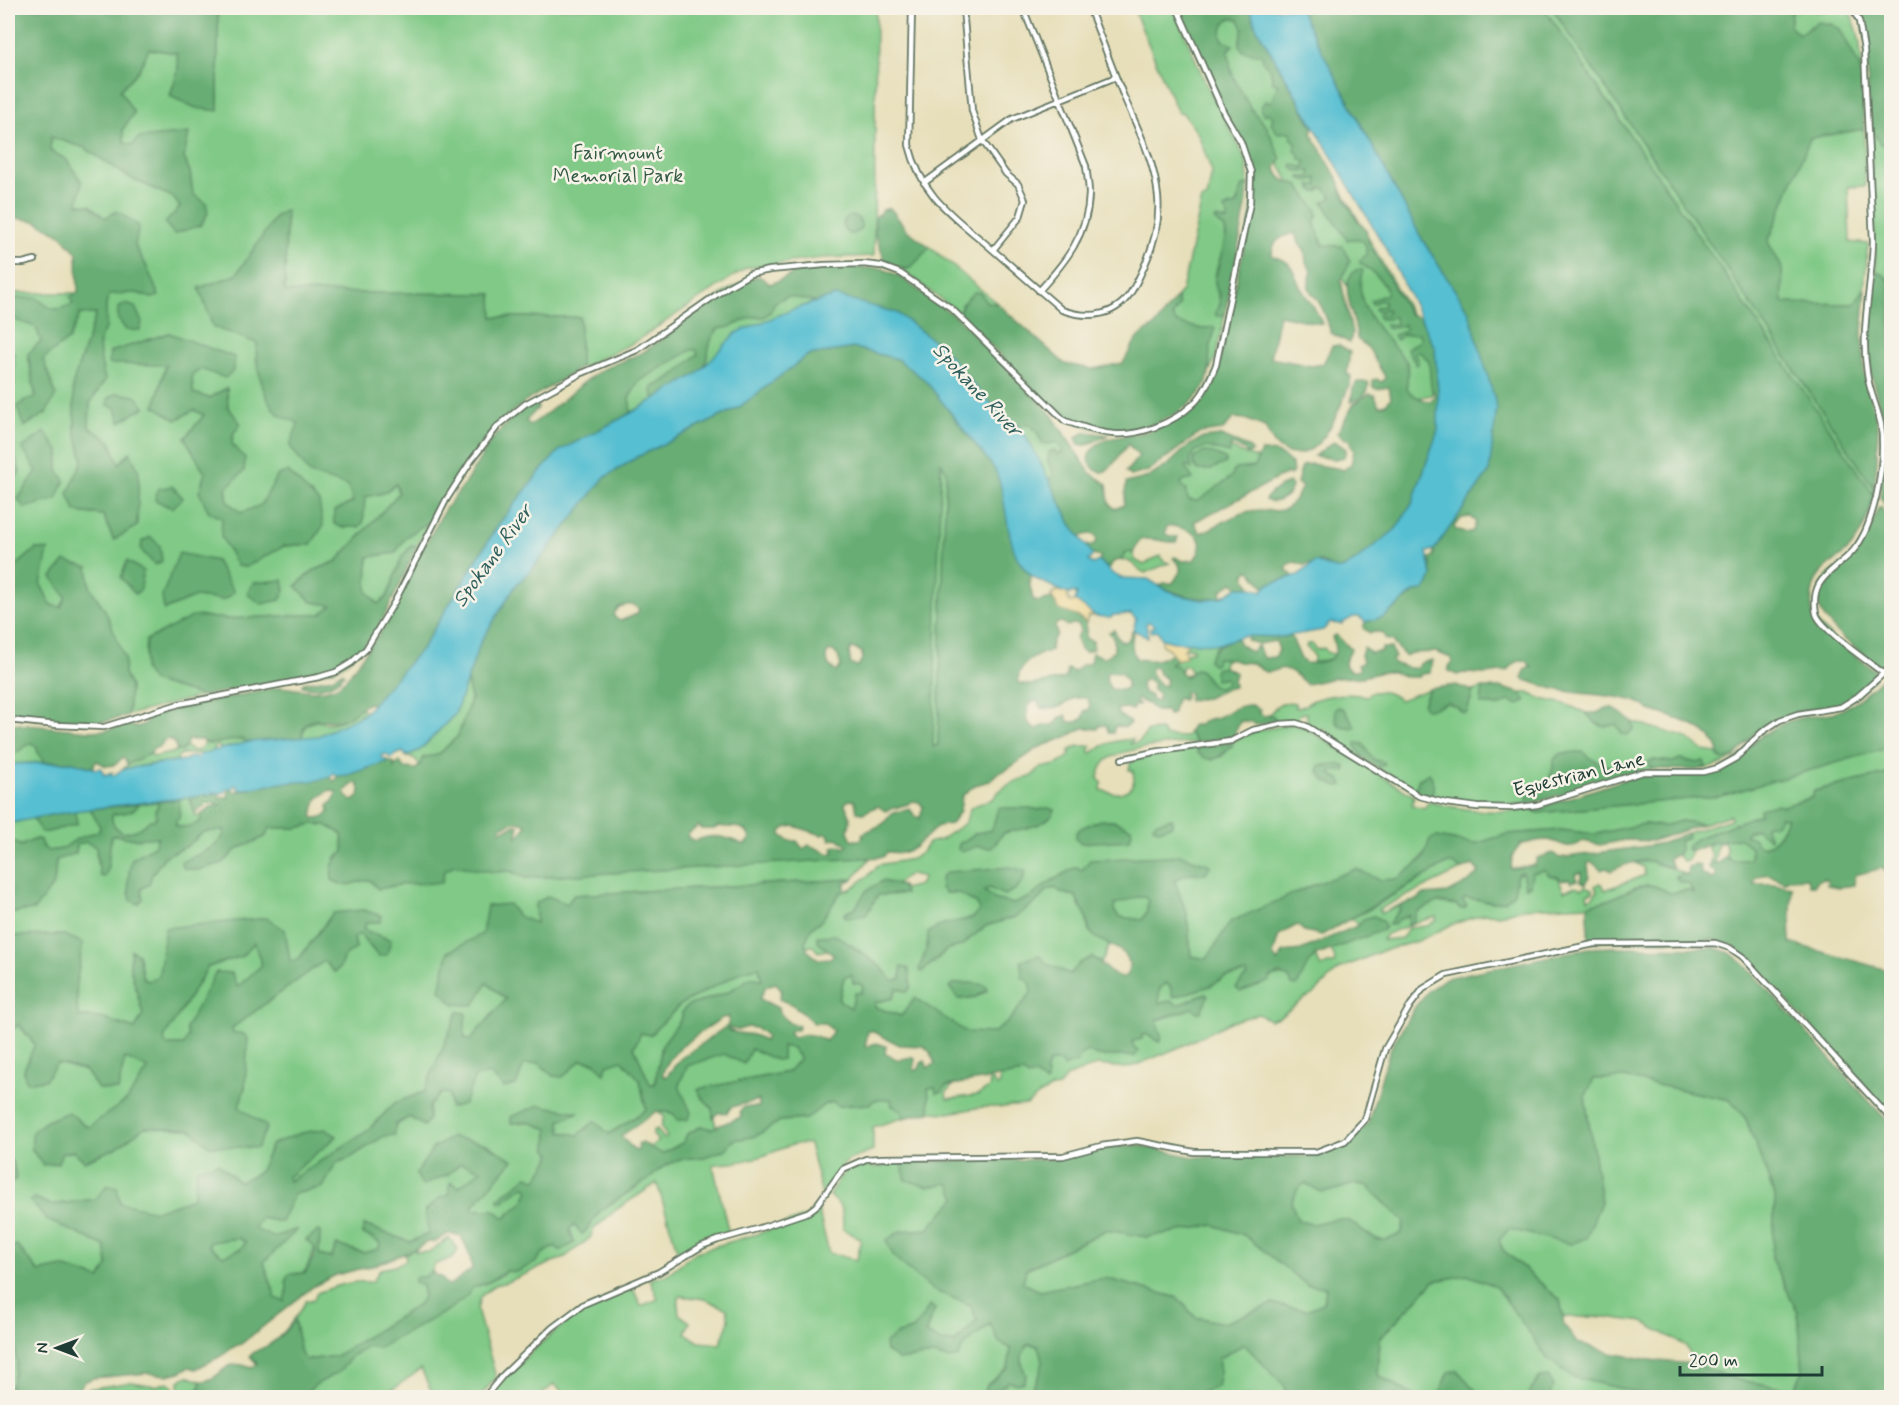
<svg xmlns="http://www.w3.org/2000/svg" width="1899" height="1405" font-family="Mynerve,sans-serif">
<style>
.green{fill:#80c986;stroke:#50835d;stroke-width:1.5;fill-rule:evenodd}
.forest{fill:#68ad73;stroke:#447554;stroke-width:1.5;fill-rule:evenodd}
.sand{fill:#eeda9e;stroke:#868c69;stroke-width:1.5}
.water{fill:#56bfd2;stroke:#3a7e83;stroke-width:1.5}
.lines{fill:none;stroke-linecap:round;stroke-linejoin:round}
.minor-casing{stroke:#657663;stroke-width:8}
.minor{stroke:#fff;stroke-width:4.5}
.labels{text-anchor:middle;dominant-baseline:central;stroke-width:5;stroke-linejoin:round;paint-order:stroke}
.park-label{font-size:20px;fill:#325944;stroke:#f7f3e8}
.street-label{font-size:20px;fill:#1f3d34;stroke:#f7f3e8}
.water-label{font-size:21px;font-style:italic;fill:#2d5e5c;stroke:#f7f3e8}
</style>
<rect width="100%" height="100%" fill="#f7f3e8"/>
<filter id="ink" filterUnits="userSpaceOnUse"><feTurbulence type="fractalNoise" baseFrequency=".0167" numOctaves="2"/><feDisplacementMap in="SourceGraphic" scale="12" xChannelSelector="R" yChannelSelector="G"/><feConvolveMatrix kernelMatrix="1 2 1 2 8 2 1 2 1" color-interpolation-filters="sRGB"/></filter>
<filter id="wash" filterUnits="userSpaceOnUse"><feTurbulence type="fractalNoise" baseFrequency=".008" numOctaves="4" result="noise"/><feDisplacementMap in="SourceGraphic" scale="24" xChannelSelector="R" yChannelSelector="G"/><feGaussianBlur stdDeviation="1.35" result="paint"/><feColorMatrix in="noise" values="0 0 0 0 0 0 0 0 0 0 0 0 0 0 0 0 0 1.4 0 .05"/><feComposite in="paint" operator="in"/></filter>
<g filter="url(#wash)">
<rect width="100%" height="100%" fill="#e7dfba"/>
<path class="green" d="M218,8H876L874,256L822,258L746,268L633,343L580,368V317H492V294L285,292L286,211L276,216L236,275L200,288L213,327L257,343L256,360L298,423L348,486L363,523L365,497L383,493L397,484L399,493L337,561L313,571L296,585L312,602L333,605L321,614L228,619L194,616L152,681L202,696L128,715L130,687L124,673L125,659L106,612L90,587L88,567L66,597L61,608L51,605L41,585L36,549L16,566L8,564V486L20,472L8,434V391L14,384V354L8,349V306L13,319L36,327L41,341L28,355L36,399L46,413L43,359L69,339L80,314H96L73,383L75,429L83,460L68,494L76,512L103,515L113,539L130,453L119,464L110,441L89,428L90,403L105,380C101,363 94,341 106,328V304L110,294L137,293L152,298L146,265L135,246L90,205L78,204L66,159L50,151L51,136L85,148L132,179L173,197L180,207L206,203L193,194L190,172L184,158L124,143L120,90L138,71L149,49L177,53L178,70L218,111ZM169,333L199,345L201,369L192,375L193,393L209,398L226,388L228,407L240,424L233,434L232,444L244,458L226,488L228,502L241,513L261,506L278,475L311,544L284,546L246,567L223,518L209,512L200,492L205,473L185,438L204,415L194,410L155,406L166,364H109L110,352ZM108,404L145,407L120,421L116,408ZM59,451L58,471L19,499L37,471ZM216,561L223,600L195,597L164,610Z
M1133,8H1174L1205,82L1242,152L1247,165L1248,187L1243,186L1236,205L1227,207L1228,221L1217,218L1219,225L1225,229C1228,245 1217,261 1215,277C1214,287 1220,295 1220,305L1226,311L1215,359L1210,371L1209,353L1215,328L1203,329L1177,324L1172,316L1179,305L1177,297L1182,291L1202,199L1207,198L1212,172L1198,134L1182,112L1178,113Z
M1240,8L1431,350L1432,395L1401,401L1389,362L1206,32Z
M1544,8H1552L1874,488V495Z
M1803,8L1817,12L1835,8H1847C1860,28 1861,48 1862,72L1840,29L1818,22L1799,34L1790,27L1792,11Z
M1870,125L1880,144L1891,145L1892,279L1889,280L1882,274L1876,271Z
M1864,129L1865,186L1848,187L1850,242L1868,244L1864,290L1855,304L1783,303L1782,268L1768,242L1810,138Z
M930,247L998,304L987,302L980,293L963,303L959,313L902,270L908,269Z
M8,293H78L74,304L60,310L8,305Z
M788,296L817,302L794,309L705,366L710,339L718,329L730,327L752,317H764L770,312L775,302Z
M691,349H697L698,354C685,369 669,379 652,388L653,396L655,399L631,413L629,398L639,381Z
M1027,424L1057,442L1064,453L1057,454L1048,461L1054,474L1049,480L1023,431L1017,426Z
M1215,443L1261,460L1253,477L1191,513L1175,487L1189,452Z
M941,461L946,471L938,745L932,748Z
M430,521L417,546L412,545L402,557L387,597L378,604L367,591L368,557L395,553L406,537Z
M1127,552L1133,553L1135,560L1144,565L1153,559L1161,556L1163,561L1169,563L1145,573C1135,569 1131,558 1120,560Z
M1188,642L1219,644L1213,650L1217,658L1227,659L1223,663L1224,667L1215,669L1219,680L1225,678L1227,680L1226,684L1218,688L1214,687L1200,670L1196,669L1186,677L1184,675L1191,673L1189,666H1183L1180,672L1171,662L1185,657L1186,653L1193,651V648H1185Z
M1307,644H1312L1316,650L1324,648L1328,653L1335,654L1332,658L1313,663C1316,655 1312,652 1306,647Z
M467,680L471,699L458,736L437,755L424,758L420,766L414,758L407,757L406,756L420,750L455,714Z
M1483,688L1481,704L1499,706L1509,700L1525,701L1520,693H1528L1541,699L1565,704L1586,713L1597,724L1605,727L1616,724L1633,730V722L1687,738L1704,751L1717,753L1719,758H1733L1723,764L1704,769L1706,767L1697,763L1680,759L1673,762L1652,760L1649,766L1654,769L1637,771V768L1633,765C1609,767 1603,769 1583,752L1554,759C1552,780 1549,781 1531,791V804C1497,806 1465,803 1431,797L1419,779L1415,790L1376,767L1384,765L1374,760L1362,744L1365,760L1339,743V741L1323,728L1322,733L1307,724V713L1300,714L1297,720L1273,721L1274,717L1269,715C1275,706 1285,700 1295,703L1296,708C1304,708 1307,703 1314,700C1331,694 1350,693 1368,696L1370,693C1382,690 1391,692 1400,700L1429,689L1423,704L1441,706L1447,702L1467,712L1473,691Z
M361,707L362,710L366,712L363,715L359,714L358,718L318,736L301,738L306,725C320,717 319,724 330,723C340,723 353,715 361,707Z
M1293,724L1307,729L1414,796L1412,805L1424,808L1429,802C1463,810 1500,815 1535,809L1532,810L1538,813L1721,796L1891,747V773L1814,791L1812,797L1760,814L1698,838L1687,849L1691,851L1688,860L1683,861L1677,855L1680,849L1679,841L1687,837V833L1731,819L1730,815L1703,824L1681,821L1664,826L1644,824L1595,834L1561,830L1508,834L1475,844L1437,837C1425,855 1404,887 1378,879C1370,877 1363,872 1356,869L1230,922L1207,959L1191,956L1187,914L1174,880L1191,873L1205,874L1210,865L1082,871L1076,867L1048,883L1031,897L1014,904L996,900L984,891L989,888L1005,895L1024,879L945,893H958L978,904L979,911L973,918L941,925L923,958L920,970L934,963L946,950L961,945L986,926L1015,917L1034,904L1048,890L1055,888L1062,893L1076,896L1079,905L1086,914L1088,930L1095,937L1110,944L1102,962L1092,957L1080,963L1070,975L1047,964L1031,984V993L1008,1022L993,1033H966L915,998L901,1016L875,1007L874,1003L893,998L901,979L893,981L881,967L850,944L818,942L827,950L818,952L813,946L807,947L806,949L805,942L812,927L821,921L840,893L852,888L869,875L878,865L912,859L922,852L928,843L940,840L965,823L971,807L993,799C1000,786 1019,779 1033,776C1039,766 1042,768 1051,766C1058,765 1065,760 1070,755L1069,751L1078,746H1091L1089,751L1092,753C1103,743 1118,740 1133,739L1130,744L1139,742L1148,731L1160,730L1164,733L1163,736L1186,737L1189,732L1196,743C1176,743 1118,748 1105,762C1101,767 1099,773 1098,779L1102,782L1101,790C1112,793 1123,796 1132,786L1134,780L1133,770H1129L1130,764L1133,760L1197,748V752L1212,760L1222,756L1232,746V742L1255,731ZM1338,764V770L1331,771V775L1340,779L1318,770L1320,766ZM1030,808L1039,810L1048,808L1042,823L1004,833C998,837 997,844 991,848L978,846L983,833L992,830ZM910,874L923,877L919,885L903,889L905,894L877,895L844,914L856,907L882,881L896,884ZM970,983L987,991L976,997L959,999L950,988L953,984Z
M241,739L249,742L221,749L217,745L214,749L215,751L201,754H182L177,758L178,760L123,769C127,764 144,755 151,754L153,757L175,752L176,749L183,750L186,746L192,751L200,750L204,743L210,744Z
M32,743L36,746L39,755L45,762L8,764V756C16,755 23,746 32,743Z
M189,797L195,813V816L200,815L202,821C193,826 185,829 176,826V821L180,816L179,799Z
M158,802V806L155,810L157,816L154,820H150L140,830L123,833C116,828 109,823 113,814C123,813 134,813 139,804Z
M90,809L100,827L99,831L77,839L62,849L48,851L42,846L40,840L36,839L20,846L16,842L8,843V824L33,818L41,831L48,832L76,824V815L73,811Z
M1780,817L1787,818C1783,831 1776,841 1764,847L1757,845L1745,835L1746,832L1757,829L1767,834L1765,828L1766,824Z
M313,824L326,825L342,834L344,852L335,858L361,880H370L378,889C404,884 432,879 454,865L495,872L510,871L525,878L871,857L853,879L574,895L567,905L536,924L518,917L448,952L506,999L470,1040L464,1037L458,1012L424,1092L395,1103L366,1132L289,1182L288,1177L336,1136L286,1140L272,1144L259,1173L239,1182L218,1163L193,1198L156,1211L96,1199L51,1205L35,1198L47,1220L105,1246L109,1265L100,1280L63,1267L39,1272L17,1245L8,1250V1184L16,1179L14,1165L8,1156V1034L18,1024L35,1045L23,1072L57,1063L86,1071L98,1089L118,1090L124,1058L149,1069L127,1100L88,1128L62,1153L116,1148L145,1127L190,1129L210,1146L238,1107L245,1087L232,1028L324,961L335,972L340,967L343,958L356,948L354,938L360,934L378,956L391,940L364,930L366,922L333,913L298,960L290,961L285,930L165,928L160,976L148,982L143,978L138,954L131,950L130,967L143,1014L135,1029L101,1018L78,1017L76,983L83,943L64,935L8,936V913H16L54,884L56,860L76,853L77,844L86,842L96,847L97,864L109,869L107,860L112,836L116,835L135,839L158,836L141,889L149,884L152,874L165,856L187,846L204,832L225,830C222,849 196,854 181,863L184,868L223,863L237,849L265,837L270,828H297Z
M1730,838H1739L1751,847L1750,860L1732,861L1725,857L1727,851L1724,842L1717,844L1715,863H1710L1712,855L1706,846L1713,842Z
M1651,861C1662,867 1672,867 1683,874L1676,877L1679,881L1689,884L1694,893L1687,890L1670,893L1655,886L1647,885L1636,887L1608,900L1588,905L1524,908L1499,915L1484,914L1451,925L1418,941L1382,951L1339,969L1314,994L1304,999L1281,1016L1270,1020L1258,1014L1230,1022L1182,1046L1134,1066L1126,1068L1097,1065L1066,1077L1059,1087L1052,1088L1039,1095L1027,1105L1001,1107H983L948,1113L930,1112L928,1088L935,1087L936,1092L946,1086H952L946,1093L947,1099L978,1095L990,1087L989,1081L992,1080L997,1086L1000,1084V1077L1023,1073L1028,1076L1035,1075L1042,1080L1047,1081L1046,1069L1050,1062H1060L1088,1051L1097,1056H1135L1132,1041L1142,1039V1035L1146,1034L1159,1042L1156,1021L1192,1008L1206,994L1178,1005L1159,1003V990L1165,983L1170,986L1173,997L1210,986L1225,977L1247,973L1248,976H1285L1289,978L1292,984C1306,974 1303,966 1315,956L1321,967L1328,964H1334L1335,959L1331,949L1345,944L1359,925L1351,918L1363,913L1448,863L1454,864L1461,870L1379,909L1381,913L1400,905V909L1389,923L1410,915L1408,926L1386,934L1382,940L1402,938L1408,928L1427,926L1437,920L1436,917L1413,923L1417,912L1437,902L1457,905L1465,897L1494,902L1514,893L1517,874L1545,870L1549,875L1558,877L1564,891L1575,886L1582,889L1586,886L1593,889V892L1587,894L1588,899L1593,897L1597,891L1595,886L1599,883L1603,885L1605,890L1645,875L1643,867L1635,863Z
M1137,897H1145L1148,900L1147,911L1142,920L1120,917L1114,911V904Z
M254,942L262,965L188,1036L184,1045H165L164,1038L208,967L242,956Z
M759,966L762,980L752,977L726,993L687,1006L682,1012V1018L662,1045L655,1084L650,1085L634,1047L641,1033L650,1035L681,1004L745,970Z
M853,975V983L861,984L863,988L851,1008L839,1001L844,977Z
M782,1046L792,1048L800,1059L788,1072L698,1089L701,1096L712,1108L716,1127L710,1129L702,1126L687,1134L684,1142L662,1154L649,1148L658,1141L653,1135V1131L657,1129L664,1139L667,1137L661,1127L664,1116L657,1111L673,1113L679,1085L687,1066C700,1062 740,1047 751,1049C763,1050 770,1060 782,1059Z
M622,1059L640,1080L646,1110L608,1135H578L561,1132L560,1121L577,1112L511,1123L529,1122L549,1129L547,1148L552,1154L537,1181L528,1176L501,1203L525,1185L529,1191L523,1202L504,1218L494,1210H474L472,1207L513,1160L486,1144L422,1185L447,1175L461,1163L482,1170L459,1187L449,1186V1195L428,1234L410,1242L364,1225L380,1243L379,1249L363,1253L337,1245L331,1258L319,1255L320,1232C315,1247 312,1259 304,1273L289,1274L286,1279L287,1289L284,1302L275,1298C273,1284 267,1275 264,1262L296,1230L273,1237L253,1229L261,1218L281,1222L294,1194L323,1187L336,1163C365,1154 384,1130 410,1117L415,1122L429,1119V1106L441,1093C459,1095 470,1073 489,1074C497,1074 508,1081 516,1085L524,1064L539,1063L553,1076L581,1060L607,1065Z
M1624,1078L1730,1100L1746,1119L1775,1197L1772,1260L1798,1312L1803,1371L1794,1389L1737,1380L1694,1364L1686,1346L1643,1322L1606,1317H1563L1560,1300L1503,1250L1499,1240L1509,1229L1571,1244L1601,1202L1585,1097L1594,1079Z
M891,1099L901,1110L903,1118L873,1127V1151L849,1160L840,1168L822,1195L809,1144C791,1141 776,1153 759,1157C751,1159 740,1162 731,1163C725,1164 719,1163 713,1165L729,1234L712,1238L679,1256L657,1183L617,1209L594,1229L590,1238L565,1257L507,1282L495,1285L480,1297L477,1310L496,1377L480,1397H434L421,1369L382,1397L301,1398L315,1385L340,1371L353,1355L367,1346L378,1348L467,1296L472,1288L489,1282L508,1271L535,1263L542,1254L555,1246L574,1243L569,1228L575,1224L581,1233H584L601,1210L649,1179L663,1167L680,1159L704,1157L734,1140L756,1136L780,1121L806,1119L825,1104L834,1102L838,1106L869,1104L874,1100Z
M893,1162H901L906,1180L950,1183L957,1198L928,1229L901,1231L933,1290L971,1305L977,1321L955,1343L941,1342L925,1334L935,1309L914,1329L896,1335L898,1360L933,1355L948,1359L990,1324L999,1342L1011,1349L1008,1368L987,1385L984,1397L563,1398V1393L554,1384L539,1397L487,1398C516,1365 550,1331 587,1309C601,1300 617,1293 632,1286L641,1306L658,1299L650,1279L666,1275L696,1252L760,1233L807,1216L818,1209L829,1253L857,1260L861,1239L843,1229C843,1211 843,1206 829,1195C840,1177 844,1167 866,1163L871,1167H882ZM680,1296L705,1299L727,1309L729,1321L720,1344L699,1342L685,1333L690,1322L679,1314L678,1304Z
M1305,1183L1332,1191L1354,1184L1366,1185L1404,1221L1402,1233C1396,1236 1387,1242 1380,1240C1365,1237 1356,1219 1339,1219C1320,1219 1318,1229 1298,1220L1291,1203L1298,1188Z
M1214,1225L1244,1235L1307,1284L1327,1287L1324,1303L1306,1310L1272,1304L1224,1323L1195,1317L1178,1298L1105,1278L1040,1291L1023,1283L1025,1270L1106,1230L1147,1237Z
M238,1238L246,1242L241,1249L223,1256L208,1245L211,1242Z
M449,1238L458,1249L454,1257L434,1265L432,1271L424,1277L422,1286L424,1296L418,1305L336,1356L306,1360L301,1354L294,1320L306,1301L314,1299L317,1293C336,1286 352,1280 372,1282L380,1269L395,1266L406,1260L405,1253L416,1249V1252H429Z
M1467,1275L1496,1286L1548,1359L1572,1377L1657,1397H1549L1553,1387L1549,1377H1540L1527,1397H1477L1478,1394L1416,1397L1378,1375L1380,1338L1434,1281Z
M8,1293L15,1307L13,1337L17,1363L9,1395L12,1398L8,1397Z
M1028,1344L1038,1346C1049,1375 1037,1374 1027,1397L995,1398L996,1391L1009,1381L1026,1376C1021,1363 1019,1355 1028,1344Z
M1244,1344L1286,1388L1285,1397L1188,1398L1216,1387L1220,1372L1218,1359Z
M187,1376L201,1381L199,1390L203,1397H226H105L106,1392L98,1394L95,1397L84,1398L88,1389L132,1382L155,1386L168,1382L173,1386L172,1391L175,1394L179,1393V1381Z"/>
<path class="forest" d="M8,8H218V111L196,108L170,96L178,70L177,53L149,49L138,71L120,90L134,113L123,129L124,143L133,145L138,138L189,133L184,158L190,172L193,194L206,203L208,213L201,225L174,234L165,223L180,207L173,197L132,179L85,148L51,137L50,151L66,159L82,182L78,204L90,205L105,218L117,211L139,226L135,246L146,265L159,296L152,298L137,293L110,294L106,304V328C94,341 101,363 105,380L90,403L89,427L110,441L119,464L130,452L139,472L137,526L114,540L103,515L76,512L68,494L83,460L75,429L73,383L96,314H80L69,339L43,359L56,395L46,413L24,427L17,407L25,400L36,398L28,354L41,341L36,327L13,319L8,305L12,298H37C52,311 55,312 73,304L70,297L78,293L77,253L61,235L36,221L8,217Z
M1178,8H1250L1256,27L1313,127L1312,134L1340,183L1341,191L1356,218L1366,230L1370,245L1409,314L1420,318L1435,348L1438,393V430L1412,504L1396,529L1354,562L1342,569H1336L1321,562L1304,565L1295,562L1289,564L1286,569L1293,576L1269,584L1265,588L1251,571H1248L1245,574L1246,579L1252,588L1238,587L1233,582L1221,591L1222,597C1197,601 1182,596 1159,586L1164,583H1173L1180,572V566L1173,558L1175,557L1183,561L1194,560C1206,544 1201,533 1181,528C1175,527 1173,525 1167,526L1165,533L1170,537H1178L1176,542C1167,543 1147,536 1141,540C1137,543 1136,549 1133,553L1127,552L1120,560L1113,562L1109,569L1099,561L1101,557L1093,555L1085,545H1093L1097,541L1096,536C1091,533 1088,534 1082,536L1081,539L1071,524L1049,480L1054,474L1048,461L1049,452L1054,450L1057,454L1064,452L1057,442L1049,444L1042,443L1036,430L1027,424L1017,426L985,398L943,348L897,313L835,296L817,302L787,296L775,302L770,312L764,317H752L730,327L718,329C707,343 710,350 705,364C700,377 667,392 655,399L653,397L652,388L673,376L698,354L696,350H691L639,381L629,398L631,413L559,451L540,472L498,525L423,647L372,705L370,703C360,705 353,717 342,720C333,723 314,716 306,724C304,727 302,734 301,738L249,742L241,739L210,744L201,740H188L186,746L181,751H178L173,741L169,739L163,741L161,746L153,749L151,754C141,756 136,762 127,764L125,759L122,758L115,765L106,766L97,761L94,764V768L73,762H45L39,755L36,746L32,743C23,746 16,755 8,756V723L89,731L106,730L126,725L137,727L144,724L150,717L183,707L281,687L311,691L325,690L336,687L346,679L385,626L418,558L445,509L464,485L492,439L510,420L531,403L537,402L538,408L526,421L530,425C556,410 576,385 602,370C617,362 634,358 648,349C684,325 716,290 759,276L770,284L785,278L795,272L832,268H881L897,275L960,320L1051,414L1090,473L1107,484L1109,503L1115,509L1124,505L1126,483L1149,477L1168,465L1188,446L1202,438L1221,436L1250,448L1252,452L1248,454L1244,450L1231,445L1229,453L1207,447L1195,451L1190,461L1192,469L1186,465L1185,467L1193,479L1181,482L1182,486L1186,489V494L1189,500L1198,501L1231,477L1235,469L1254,467L1261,451C1274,451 1292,456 1293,472L1290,475L1288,473L1194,522L1200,533C1214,528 1228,518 1243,513C1274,502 1282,527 1302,487L1297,483L1302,466L1311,464L1341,469L1342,471L1351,464L1354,451L1348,438L1345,439L1337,433L1354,404L1369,394L1375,395L1379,406L1386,404L1391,398L1389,387L1376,389L1373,387V380L1377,379L1381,382L1384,380L1385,377L1369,349L1357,339C1357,319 1334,279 1359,269L1363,270C1350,307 1386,336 1407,362C1411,383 1396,392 1428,401L1432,400L1435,395L1431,387L1429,361L1420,352H1416L1414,355L1418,358V364L1416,365L1407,348L1419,342L1421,338L1418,333L1403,335L1397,340L1393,335L1405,331L1404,325L1388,329L1385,325L1396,324L1395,317H1391L1389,319H1379L1378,315L1388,313L1387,309L1379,312L1375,310L1376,307L1384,306V301H1378L1374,304H1372L1371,300L1385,295L1387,291C1384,281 1369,268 1360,263V260L1366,255C1368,240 1360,237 1347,240L1323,202L1332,198L1325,188L1320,189L1319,192H1315L1310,186L1318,185L1317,178L1309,181L1301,179L1300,177H1310V171H1296L1292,167V164L1304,168L1306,162L1300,159L1299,154L1295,151L1296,142L1292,139L1291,132L1277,133L1271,123L1273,118L1268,113L1264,115C1258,109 1261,107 1265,101L1271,102L1278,84L1273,83L1270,69L1262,60L1263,55L1243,51L1239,44L1243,28L1239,20C1227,14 1223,24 1221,35L1223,40L1233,45L1227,52L1229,55L1231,70L1235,80L1251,109L1267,127L1281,159L1276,168C1279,180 1286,182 1297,184L1317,210L1318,215L1314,222L1323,245L1343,246L1350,261L1341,281L1352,333L1350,343L1331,333C1328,324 1326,314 1321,306C1314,291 1303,293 1312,272L1306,262L1305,252L1294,233C1281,237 1272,240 1272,255C1277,259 1284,259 1289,264C1295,271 1297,282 1302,290C1310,303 1317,309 1322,324L1279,315L1270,358L1312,366L1323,364L1332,346L1339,345L1350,352L1347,374L1351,376L1350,383C1340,406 1325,455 1294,454C1277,453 1271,440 1265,427L1245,419L1234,418L1223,430L1200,433L1148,471L1131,476L1126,472L1139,456L1128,444C1117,458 1102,490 1088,459C1092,435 1128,437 1146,432C1155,429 1164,426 1172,422C1189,413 1201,401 1210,384C1224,357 1227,325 1233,296C1241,259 1260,196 1250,161C1245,142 1231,126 1223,108C1207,75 1193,41 1178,8Z
M1299,8H1544L1874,495C1869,514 1864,531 1852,546C1843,557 1829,563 1820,574C1811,585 1808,611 1817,622C1832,641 1856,655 1874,670V678L1858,695L1840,705L1797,712L1778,719L1755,733L1733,758L1722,760L1717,753L1719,751C1709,725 1673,718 1650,710C1646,708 1643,704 1639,703C1634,700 1626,699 1621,698C1592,693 1563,694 1535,683C1531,681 1527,682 1523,679C1523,674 1524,671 1528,667L1532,668L1527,661L1521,660L1515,663L1507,671L1487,674L1463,673L1457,675L1449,671L1448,666L1452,663L1451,658L1436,652L1411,653L1405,656L1394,644V641L1386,639C1382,631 1378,631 1370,633L1363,628L1365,622L1384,617L1415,592L1423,591L1432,576L1430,558L1434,556V550L1489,472L1469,312L1423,241ZM1470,517L1476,522L1473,531L1465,533L1456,530L1454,526L1462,518Z
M1552,8H1835C1818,16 1809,5 1792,11L1790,27L1799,34L1818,22L1831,24L1840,29L1862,72L1864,129L1810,138L1768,242L1782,268L1783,303L1854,304L1864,290H1866L1862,332L1864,374L1878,426L1877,462L1874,488Z
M1855,8H1891V145L1880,144C1877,137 1871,130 1870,123C1863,85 1876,43 1855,8Z
M1247,185L1248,187L1247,201L1226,311L1223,316H1217L1215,313L1220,305V295L1216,289L1215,279L1226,236L1225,229L1215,220L1217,218L1227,221L1228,217L1224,209L1236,205L1243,186Z
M890,208L907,230L930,247C911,266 913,275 886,264L875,234V218L883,210Z
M286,210L285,292L492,294L493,317H580V368L526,401L496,425L469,461L430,521L406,537L395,553L368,557L367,591L378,604L387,597L402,557L412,545L417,546C396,591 379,646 334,670L202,696L152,681L144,670L146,640L194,616L228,619L321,614L332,605L312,602L296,586L313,571L337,561L399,493L396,484L383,493L365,497L363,523L359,527H341L334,524V511L353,502L348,486L310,474L290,446L298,423C292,420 281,418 276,412C262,396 255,363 257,343L213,327L199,288L236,275L276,216Z
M843 225a9 9 0 1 1 18 0a9 9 0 1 1-18 0Z
M1876,271L1882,274L1889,280L1891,279V514L1880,497L1884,464L1885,427L1871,374L1868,332Z
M974,292L980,293L987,302L998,304L1065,364L1093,369L1123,363L1136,340L1145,332L1155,326L1177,297L1179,305L1172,316L1177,323L1203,329L1213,327L1215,328C1213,336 1211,343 1210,351C1208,362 1212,372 1206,383C1197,400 1182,411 1165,419C1124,439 1084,434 1049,405L959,313L963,303Z
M126,304L135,307L142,322L140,330H126L118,319V308Z
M169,333L234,357L233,371L225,378L201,369L192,375L193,393L209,398L227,388L228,407L241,424L233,434L232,444L245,458L244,471L226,488L228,502L241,513L261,505L278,475L288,472L319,502L323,526L311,544L284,546L246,567L237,566L221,536L222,518L209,512L199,492L205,473L185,438L204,415L194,410L176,420L155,406L166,365L109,364L110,352Z
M855,348L897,359L925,380L994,468C1012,503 1002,546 1031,576L1029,582L1033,599L1037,602L1051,598C1063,615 1072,611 1086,623V639L1093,641V649L1086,652L1080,649L1076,637L1080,632L1079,625L1073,624L1067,626L1062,622L1057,623L1055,627L1057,634L1052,641L1051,650C1035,656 1017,663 1018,683L1031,685L1063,679L1066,677L1067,669L1074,672L1082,665L1090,663L1092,653C1105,657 1103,661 1114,650V639L1109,632L1114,630L1118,638L1123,642L1128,640L1133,630L1134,631C1131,639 1131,653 1137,659C1151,661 1159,662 1171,653L1177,660L1171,662V665L1178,666L1180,672L1186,677L1196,669L1200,670L1214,687L1218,688L1226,684L1227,680L1225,678L1215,680V669L1224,667L1236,673L1233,679L1234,687L1222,690L1207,698L1189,700V693L1184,692L1185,697L1183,700L1177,698C1173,704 1175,709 1172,714L1168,715L1167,711H1156L1148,704L1137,699L1136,702L1139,705L1134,706L1132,710L1127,708L1117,709L1119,714L1130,723L1126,727L1115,726L1113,733H1109L1106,725L1099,726L1098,729L1083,728L1066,737L1040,747L1006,770L996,774L990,781L975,785L962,796L960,811L951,824L938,826L914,848L903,853L887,852L883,857L525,878L510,871L495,872L454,865L444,871L442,883L402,884L378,889L370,880C351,881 352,890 332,880C330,866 333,860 344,852L342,834L326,825L313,824L297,828H270L265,837L237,849L223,863L198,870L184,868L181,863C195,854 222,849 225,830L204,832L187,846L165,856L152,874L149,884L141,889L143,899L138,904L131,900C126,886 128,873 132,859L154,846L158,837L135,839L116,835L112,836C108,850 110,866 105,877L100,876L96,847L86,842L77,844L76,853L56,860L54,884L34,910L8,913V843L16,842L20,846L36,839L40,840L42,846L48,851L62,849L77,839L99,831L100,827L90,809L139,804C134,813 124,813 113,814C109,823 116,828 123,833C136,831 141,829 150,820H154L157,816L155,810L158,806V802L179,799L180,816L176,821V826C185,829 193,826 201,821L200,815L211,807L221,805C210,800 204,806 195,813L189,797L219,793L220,798L228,797L229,790L232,789L236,792L278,783L331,777L333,781L336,780L337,776L348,775L389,761L395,763L393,768L400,762L404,768L416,769L421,764L424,757L438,755L458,736L471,699L467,680L480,643L516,585L534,567L604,478L637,457L738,408L808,355ZM941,463L946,471L938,745L933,747ZM626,605H634L639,610L637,614L620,621L615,618L614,614L619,607ZM852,648L862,652V659L858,666L851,665L849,652ZM829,651H833L838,656L841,666L836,672L828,664L826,655ZM1152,667L1157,668L1159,674L1167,679L1165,686C1159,686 1152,676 1150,671ZM1108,672L1121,673L1127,681V687L1123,690L1111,689L1107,683L1106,675ZM1147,679L1154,684L1152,689L1159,695L1157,702L1151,700V696L1143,692L1141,685L1143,681ZM1074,698H1087L1090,705L1088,711L1085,710L1083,718L1077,722H1068L1066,715L1064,717H1060L1054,725H1045L1038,729L1033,728L1026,719L1028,708L1032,702L1037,701L1041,708C1058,710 1060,707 1074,698ZM355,783L358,784L360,789L359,797L353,801L349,799L345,793L347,789ZM330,790L336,792C337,798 332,802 328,806L329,812L324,817L314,818L312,816L317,799ZM850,800L855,801L857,812L863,813L878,806L885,811L908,804L912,801L919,802L923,807L920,818L915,816L910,809L892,813L883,824L862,834L864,836L860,840H852L848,831C851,820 851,815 845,805L846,802ZM516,821L525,823L526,827L516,838L519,826L516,825L500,831L501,827ZM699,826L702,829H714L719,826C731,829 745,822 750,839L744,845C729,837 711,833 696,841L688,838V834ZM794,826L822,835L826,833L829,836L830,840L837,838L848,845L844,848L841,845L833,847L834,852L830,854L809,845L803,849L797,841H790L781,835V832L785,828Z
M8,349L14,353V384L8,391Z
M1357,382H1368C1371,393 1360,399 1351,402L1353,389Z
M116,393L136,396L145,407L120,422L116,408L108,405V399Z
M45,432L59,451L58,471L65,480L57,499L24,508L18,499L37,471L22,448Z
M1086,432L1108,435L1087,445H1079L1076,437Z
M8,434L20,472L8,486Z
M1336,442L1346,449L1344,457L1335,459L1314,456L1332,443Z
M1204,452L1213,453L1226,460V463L1210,470H1198L1193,463L1194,458Z
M1290,483L1292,486C1290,497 1276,505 1265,500C1269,493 1281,484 1290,483Z
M172,486L183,498L172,508L155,500L158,489Z
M1879,507H1881L1891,524V662L1884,667L1879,666C1855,646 1794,612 1828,575C1836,567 1848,561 1856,551C1861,545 1867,536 1871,528C1874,521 1875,513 1879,507Z
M151,537L160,546L162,561L155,565L141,550L142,541Z
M36,549L48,550L41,585L51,605L61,607L66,597L52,577L65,561L88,567L90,587L106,612L125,659L124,673L130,687L128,715C90,730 47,720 8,716V564L16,566Z
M179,553L216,561L234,592L223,600L195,597L164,610L162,596Z
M127,561L143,571L141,589L135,594L121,578Z
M283,580L285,590L280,600L262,604L247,594L253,583Z
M1336,635L1351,649L1345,662L1346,667C1350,671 1355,673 1360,669L1358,665L1363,662L1361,655L1364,647L1370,653L1382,651V648H1391L1395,658L1392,659L1393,663L1408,668H1417L1421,663L1432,660L1430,673L1421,674L1419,677H1407L1392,672H1382L1362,677L1334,678L1307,684C1300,680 1295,672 1288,670C1280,666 1277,671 1270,672C1263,674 1259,666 1254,664C1246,660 1238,665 1232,659L1217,658L1216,664H1212L1208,660C1215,645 1222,643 1237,638L1239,643L1251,652L1258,646L1263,658L1275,657L1279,650L1276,641L1258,644L1247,640L1248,636L1282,637L1291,636L1301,659L1305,663C1310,664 1314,663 1320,662C1338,659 1337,652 1332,637Z
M1891,669V747L1721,796L1538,813L1532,810L1633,777C1660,773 1690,779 1716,771C1740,763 1747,743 1767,732C1777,726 1789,720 1800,718C1814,715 1829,715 1841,710C1861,701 1876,683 1891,669Z
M342,672L344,674C334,687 317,690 302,686L303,683L332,678Z
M1456,685L1473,691L1467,712L1463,713L1458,708L1447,702L1435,708L1425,709L1423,704L1429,689Z
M1483,688H1502L1520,693L1526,701L1519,705L1509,701L1499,706L1481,704Z
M1251,705L1260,709L1258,712L1264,716L1269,715L1275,717L1273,721L1256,725L1252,722L1241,721L1233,736L1196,743L1189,732L1192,725H1199C1205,718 1210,720 1218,717C1233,711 1232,706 1251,705Z
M1339,707L1344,709L1355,726L1352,728L1341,726L1336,722L1335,709Z
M1606,708H1613L1633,722L1634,729L1627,735L1622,734L1616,724L1605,727L1597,724L1586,713H1597Z
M1232,742V745C1221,757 1210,766 1197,752V748Z
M1356,743L1363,744L1374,760L1384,762V765L1376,767L1365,760L1356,748Z
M1583,752C1603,769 1609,767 1633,765L1637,769V771L1531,804L1528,802L1527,795C1542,777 1551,790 1554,759L1562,753Z
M1680,759L1697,763L1704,761L1706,767L1697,770L1654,769L1649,766V761L1652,760L1673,762Z
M1338,764L1346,767L1345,771H1331V775L1340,779L1343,785L1338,786L1325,781L1318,771L1320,766Z
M1429,773C1435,780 1434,789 1431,797L1415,790L1419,779Z
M1891,773V874L1887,875L1886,872L1882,868L1855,875L1854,885L1839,887L1827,885L1828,881L1823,879L1816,881L1815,885H1809L1807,878L1788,879L1785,882C1772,878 1771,870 1755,878L1754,884H1773L1792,887L1790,943L1891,971V1115L1747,957L1732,945L1714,940L1588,942V905L1608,900L1636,887L1647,885L1655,886L1670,893L1687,890L1693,893L1689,884L1679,881L1676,877L1683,874L1687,875L1688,867L1694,865L1700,866L1701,873L1711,879L1716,877L1715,872L1708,867L1710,863H1719L1725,857L1732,861L1750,859L1751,847L1739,838L1713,842L1695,850L1687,849L1688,845L1698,838L1760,814V809L1778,804L1783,806L1812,798L1814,791ZM1780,817L1787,818C1783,831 1776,841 1765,847L1757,845L1755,839L1745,835L1746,832L1757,829L1769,839V836L1765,828L1766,824L1776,825Z
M998,808H1030L1039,810L1048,808L1055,810C1048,827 1021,829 1004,833C998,837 997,844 991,848L978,846L962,852L958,849L959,844L976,833L992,830Z
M72,811L76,815L77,824L48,832H41L33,818Z
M1172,818L1173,821L1172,825L1160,830L1153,827L1155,823Z
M1100,820L1114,821L1131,828L1132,832L1129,840L1081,843L1076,838V833L1081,828Z
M1681,821L1703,824L1652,841L1625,840L1600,845L1583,841C1568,853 1561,841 1546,840C1538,840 1529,843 1521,844L1512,856L1511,869L1535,865L1537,858L1553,853L1559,858L1641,847L1663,843L1687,833L1688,837L1679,841L1680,849L1677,855L1668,858L1673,867C1663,867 1657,862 1650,861C1639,860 1621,865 1612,871L1606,868L1601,870L1592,862L1588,863L1589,876L1586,884L1581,881V872L1575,874L1578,880L1571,882L1569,879L1561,880L1558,877L1549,875L1545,870L1532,873L1530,886L1525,887L1522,872L1517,874L1514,893L1505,901L1494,902L1465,898L1463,901L1467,906L1464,909H1459L1457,905L1437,902L1417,912L1413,923L1408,926L1409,915L1396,921L1394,925H1389V923L1400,909V905L1417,900L1423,895L1448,893L1469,882L1479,872L1473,865L1461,870L1454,865L1448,863L1322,935L1304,931L1297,925L1279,935L1273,955L1277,962L1284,952L1301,950L1359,925L1363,919L1374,916L1383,921L1385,927L1383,930L1315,956C1305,965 1304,975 1297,986L1292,985L1289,978L1279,974L1271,977L1268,982L1240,992L1236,988L1243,979L1248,976L1247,973L1225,977L1210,986L1173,997L1170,986L1165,983L1159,990V1003L1170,1001L1178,1005L1206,994L1208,996L1201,1012H1197L1192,1008L1156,1020L1162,1038L1159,1042L1146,1034L1142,1035V1039L1132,1041L1134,1048L1138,1051L1135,1056H1097L1088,1051L1082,1053L1077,1062L1063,1067L1060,1062H1050L1046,1069L1047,1081L1045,1083L1035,1075L1028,1077L1023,1073L946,1086L942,1092L936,1093L935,1087L928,1088L930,1112L903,1118L901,1110L892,1106L891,1099L874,1100L869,1104L838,1106L833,1102L825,1104L806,1119L780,1121L756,1136L734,1140L725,1150L704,1157L680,1159L663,1167L649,1179L601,1210L584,1233L582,1234L574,1225L570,1229L574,1243L561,1251L555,1246L542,1254L535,1263L517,1272L507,1271L489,1282L472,1288L467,1296L447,1311L378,1348L367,1346L353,1355L340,1371L315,1385L301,1397H270L274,1395L271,1394L266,1398L203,1397L199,1390L201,1381C224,1381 221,1355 252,1368L257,1364L250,1356C258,1347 262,1350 270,1344C280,1338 288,1328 294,1319L301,1354L306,1360L336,1356L418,1305L424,1296L422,1286L415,1282V1277H424L432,1271L435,1275L441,1277L446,1284L450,1285L472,1269L470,1256L461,1236L448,1234L435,1242H427L416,1249L375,1265L336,1275L314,1286L241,1344C231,1346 228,1353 219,1357C212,1361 204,1364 196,1369L189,1367L180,1372L167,1375L148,1373L93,1378L84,1382L72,1397L12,1398L9,1395L17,1363L13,1337L15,1307L8,1293V1250L16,1245L39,1272L63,1267L100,1279L108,1265L105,1246L47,1220L30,1201L35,1198L51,1205L96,1199L107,1185L117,1187L120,1203L156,1211L193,1198L197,1168L218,1163L239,1182L259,1173L272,1144L301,1133L325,1129L337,1136L288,1177L289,1181L366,1132L395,1103L424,1092L458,1012L466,1013L464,1037L470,1040L506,999L487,983L474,1005L454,1004L440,990L448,952L482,934L487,906L509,904L518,916L536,923L535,904L548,896L567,904L574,895L853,879L845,883V891L840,893L821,921L812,927L805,942L807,950L818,959L830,958L834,955L818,942L817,936L836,935L881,967L893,981L901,979V966L909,969L911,987L907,992L897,988L893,998L875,1002V1007L901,1016L915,998L966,1032L993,1033L1008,1022L1031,993V984L1022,977L1021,961L1039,955L1047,964L1070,974L1080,963L1092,957C1107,965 1106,973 1122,978L1127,975L1130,964C1120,943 1108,948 1093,935C1086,929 1089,921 1085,913C1081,907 1078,903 1076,896L1062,893L1055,888L1048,890L1034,904L1015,917L986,926L961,946L946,950L922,972L919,970C923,957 929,947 928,933L941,925L973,918L979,911L977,904L958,893H945L941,888V877L948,872L1010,867L1025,871C1024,885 1017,890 1004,895L989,888L984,891L996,900L1014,904L1031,897L1048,883L1076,867L1082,870L1090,860L1181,855L1211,865L1205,874L1191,873L1174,880L1187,914L1191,956L1207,959L1230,922L1311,886L1356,869L1380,880L1397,879L1423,859L1430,839L1437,837L1475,844L1508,834L1561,830L1595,834L1644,824L1664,826ZM1137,897H1145L1148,901L1147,911L1142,920L1120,917L1114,911L1115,904ZM759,967L762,980L752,977L726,993L687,1006L682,1012V1018L662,1045L655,1084H650L634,1047L641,1033L650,1035L681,1004L745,970ZM852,975L853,983L861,984L863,988L861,993H855L851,1008L839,1000L844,977ZM776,983L782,990L779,999L793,1005L814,1023H825L833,1031L826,1041C816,1035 804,1032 794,1038L789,1032L791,1030H798L799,1026L789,1023L779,1012L778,1008L760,999L766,986ZM729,1017L728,1025L680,1059L666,1077L662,1075C670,1048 701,1033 722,1018ZM748,1027L756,1028L767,1036L764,1041C751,1030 742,1037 728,1030V1028L738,1030ZM868,1031H872L900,1045L923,1046L930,1052L935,1064L928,1068L925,1061L921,1063L919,1069L914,1071L915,1059L911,1057L899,1060L885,1054L886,1046L876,1043L865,1047ZM782,1046L792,1048L800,1058L788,1072L698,1089L701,1096L712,1108L713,1117L718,1113H727L731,1107L759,1100V1107H744L740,1111L741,1117L710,1129L702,1126L687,1134L684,1142L662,1154L642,1142L638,1144L639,1149L635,1151L621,1136L657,1111L673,1113L677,1120H687L691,1113L679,1085L687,1066L724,1054L744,1064L751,1049L776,1060L782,1059ZM581,1060L595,1062L605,1074L607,1065L622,1060L640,1080L646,1110L609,1134L595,1121L578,1135L561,1132L560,1121L578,1112L539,1105L511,1117V1123L529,1122L548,1129L547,1148L552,1154L537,1180L528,1176L498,1199L500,1203L525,1185L529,1191L523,1202L505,1218L494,1210H474L472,1207L513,1160L486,1144L452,1137L433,1148L416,1174L422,1185L447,1175L461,1163L481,1170L459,1187L451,1182L449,1186V1195L441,1197L426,1210L428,1234L410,1242L364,1225L362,1233L380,1243L379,1249L363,1253L337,1245L331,1258L319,1255L320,1232L318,1231L306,1240L315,1248L314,1256L305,1273L289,1274L286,1279L287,1289L284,1301L275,1298C273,1284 267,1275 264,1262L298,1229L273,1237L254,1229L261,1218L281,1222L294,1194L323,1187L336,1163L350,1158L384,1136L395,1135V1124L410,1117L424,1126L429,1119V1106L441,1093L449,1094L450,1108L464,1104L475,1077L490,1074L504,1088L516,1085L524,1064L539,1063L553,1076L563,1077ZM238,1238L246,1242L241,1249L223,1256L208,1245L211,1242Z
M882,881L902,886L905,894L878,895L866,915L847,918L844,915L856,907L866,891Z
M363,910L382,916L380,922H366L364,930L391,940L387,955L378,956L360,934L354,938L356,948L343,958L340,967L334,972L324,961L232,1028L233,1033H242L248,1038L245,1087L239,1107L267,1127L257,1148L209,1146L190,1129L145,1127L116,1148L84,1161L74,1151L62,1153L58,1163L43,1165L32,1150V1132L45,1122L68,1112L88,1127L127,1100L148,1069L125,1058L118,1090L98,1089L86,1071L57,1063L45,1080L27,1082L23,1072L35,1044L19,1024L8,1034V936L64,935L83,943L76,983L78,1017L101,1018L135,1029L143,1014L130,967L131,950L138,954L143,978L148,981L159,976L165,928L267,918L285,930L290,961L298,960L333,913ZM254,943L262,965L237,987L232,973L216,972L186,1028L188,1036L184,1045H166L164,1038L208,967L242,956Z
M1611,947L1715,948L1730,953L1743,963L1891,1125V1397H1657L1572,1377L1548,1359L1496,1286L1467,1275L1434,1281L1380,1338L1378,1375L1416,1397H1285L1286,1388L1244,1344L1218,1359L1220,1372L1217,1387L1188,1397H1027C1037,1375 1048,1374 1038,1346L1028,1344C1019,1355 1021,1363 1026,1376L1024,1382L1016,1384L1009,1381L996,1391L995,1397H984L987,1385L1008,1368L1011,1349L999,1342L990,1324L963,1347L958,1357L948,1359L933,1355L898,1360L886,1351L885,1343L896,1335L914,1329L930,1305L935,1309L925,1333L941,1342L955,1343L977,1320L971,1305L933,1290L894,1257L886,1240L901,1231L928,1229L956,1198L949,1183L928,1187L906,1180L901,1162L1062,1159L1102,1148L1138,1145L1193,1157L1316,1156L1347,1144L1368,1123L1390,1049L1415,1007L1429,990L1446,978L1589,948ZM1624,1078L1730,1100L1746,1119L1775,1197L1772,1260L1798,1312L1803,1371L1794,1389L1737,1380L1694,1364L1657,1361L1610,1353L1577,1342L1564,1325L1560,1300L1503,1250L1499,1240L1509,1229L1571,1244L1586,1238L1601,1202L1585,1097L1594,1079ZM1305,1183L1321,1192L1332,1191L1354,1184L1366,1185L1404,1221L1402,1233C1396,1236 1387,1242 1380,1240C1365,1237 1356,1219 1339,1219C1320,1219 1318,1229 1298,1220L1291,1203L1298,1189ZM1214,1225L1244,1235L1307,1285L1326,1287L1324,1303L1306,1310L1272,1304L1224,1323L1195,1317L1178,1298L1105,1278L1040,1291L1023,1283L1026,1269L1106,1230L1147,1237Z
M970,983L986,985L987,990L976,997L958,999L950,987L953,984Z
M8,1156L14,1165L16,1179L8,1183Z
M1457,1370L1479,1394L1477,1397H1438L1449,1372Z
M1540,1377H1549L1553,1387L1549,1397H1527Z"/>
<path class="sand" d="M1058,591L1070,594L1067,596L1070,602L1075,601L1096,616H1088L1086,623L1079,617L1059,610L1051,595Z
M1162,639L1188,642L1184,650L1186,657L1177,660L1169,649L1162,645Z"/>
<path class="water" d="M1250,8H1299L1423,241L1469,312L1497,407L1489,472L1434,550L1427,552L1432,576L1428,586L1423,591L1414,592L1384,617L1365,622L1359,617H1353L1341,624L1330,623L1323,630L1282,637L1243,636L1219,644L1174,642L1162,639L1158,631L1151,632L1150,628L1155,626L1149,622L1146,623L1148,637L1133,630L1136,619L1131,614L1113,615L1111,618L1096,616L1075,601L1077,594L1072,592L1070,594C1061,592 1056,588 1049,585C997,566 1014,508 994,468L925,380L897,359L855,348L808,355L738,408L637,457L604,478L534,567L516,585L480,643L455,714L420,750L406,756L403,752L395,755L391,758L386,754L381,756L384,759L389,761L348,775L337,776L334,773C324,784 291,781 275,784C263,786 251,789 238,790V786L235,785L232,789H227L225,792L213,794V791L212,794C144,804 74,807 8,824V764L73,762L96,769L101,768L104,775L112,772L111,774L114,775L123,769L185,760L191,757L197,758L201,754L249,742L318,736L363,715L423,647L498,525L540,472L559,451L631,413L697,374L736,333L794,309L835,296L897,313L943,348L985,398L1023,431L1038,458L1071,524L1093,555L1088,561L1093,564L1099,561L1113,574L1121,578L1148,579L1159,586L1178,595L1203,600L1222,597L1238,587H1249L1262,591L1269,584L1298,575L1315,562L1336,569H1342L1354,562L1396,529L1412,504L1438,430V393L1435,348L1390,256L1256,27Z"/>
</g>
<g filter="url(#ink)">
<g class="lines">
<defs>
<path id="minor" d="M912,8L909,145C922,198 954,216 993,250C1016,270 1039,290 1062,310C1090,320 1118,316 1133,289C1148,262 1161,228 1158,197C1155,162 1138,129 1124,97C1112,68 1101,37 1089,8
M963,8L972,111L982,140L1006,174L1018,184L1025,200L1020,217L993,250
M1023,8L1086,166C1087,175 1089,185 1089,194C1088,235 1065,262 1039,291
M1852,8L1859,21L1864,50L1873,241C1872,285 1860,329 1867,373C1869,391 1878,408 1881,425C1884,448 1881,475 1876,498C1871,517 1866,536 1853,551C1834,572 1809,578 1816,613C1819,628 1869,662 1883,673
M924,183L1012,119L1116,77
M8,263H23L35,260
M8,720L57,725L104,727L179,704L319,677L336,672L351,663L366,649L395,601L446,500L471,461L498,426L525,404L580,374L637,350L729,286L750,274L770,270L824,265L863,264L881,266L900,273L951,308L1065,421C1081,426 1097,433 1114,434C1140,436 1173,423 1192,405C1204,395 1210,379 1216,365L1250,203L1251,172L1241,142L1224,113L1177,8
M1122,759L1154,752L1231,741L1253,730L1281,724L1296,723L1306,726L1419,796L1446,803L1477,807L1511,808L1537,805L1643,772H1703L1718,768L1736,758L1762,732L1780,720L1798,714L1841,707L1857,697L1892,666
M484,1398L503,1375L552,1328L584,1304L659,1272L702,1246L718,1240L757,1229L808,1212L816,1206L843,1169L866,1159L882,1158L1063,1156L1101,1146L1137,1141L1194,1152H1316L1345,1141L1365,1119L1385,1049L1410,1006L1423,989L1446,975L1594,944L1715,943L1730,948L1743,957L1892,1120"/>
</defs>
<use href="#minor" class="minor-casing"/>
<use href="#minor" class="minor"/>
</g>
</g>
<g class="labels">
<g class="park-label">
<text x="618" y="153">Fairmount<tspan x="618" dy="23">Memorial Park</tspan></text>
</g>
<g class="street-label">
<text transform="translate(1579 775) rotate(-14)">Equestrian Lane</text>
</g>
<g class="water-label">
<text transform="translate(977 390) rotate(47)">Spokane River</text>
<text transform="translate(493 556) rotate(-54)">Spokane River</text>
</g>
</g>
<rect width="1899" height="1405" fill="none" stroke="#f7f3e8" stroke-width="30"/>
<g transform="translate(57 1348) rotate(270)" stroke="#f7f3e8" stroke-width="4.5" paint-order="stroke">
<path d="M0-4.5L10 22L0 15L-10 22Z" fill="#1f3d34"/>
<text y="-9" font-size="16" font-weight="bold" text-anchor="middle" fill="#1f3d34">N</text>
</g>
<path d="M1680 1366v9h142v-9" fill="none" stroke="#1f3d34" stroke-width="3"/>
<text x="1689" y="1366" font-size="18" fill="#1f3d34" stroke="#f7f3e8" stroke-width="4.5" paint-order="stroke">200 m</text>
</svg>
